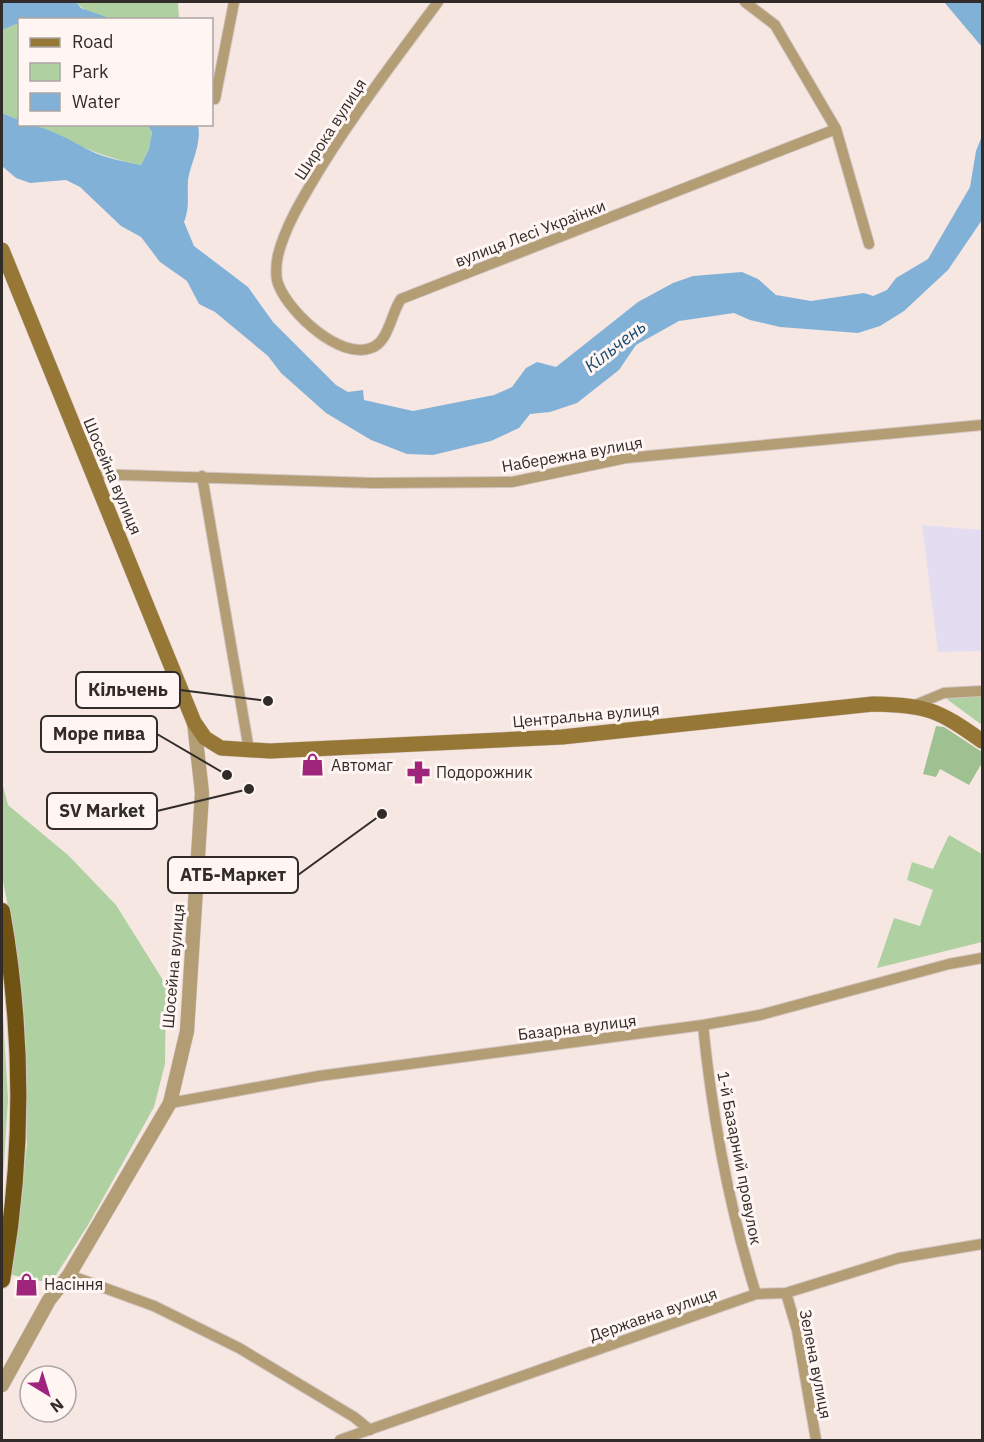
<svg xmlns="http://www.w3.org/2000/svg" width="984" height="1442" font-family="'IBM Plex Sans',sans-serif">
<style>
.industrial{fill:#e4ddf2}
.green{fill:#afd1a2}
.forest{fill:#9fc091}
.water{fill:#82b1d8}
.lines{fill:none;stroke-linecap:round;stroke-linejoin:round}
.minor-casing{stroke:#d3c5c1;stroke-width:12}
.tertiary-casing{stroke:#d3c5c1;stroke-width:15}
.secondary-casing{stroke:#d3c5c1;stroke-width:16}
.trunk-casing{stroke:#d3c5c1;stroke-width:18}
.minor{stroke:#b39d75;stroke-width:10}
.tertiary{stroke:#b39d75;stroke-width:14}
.secondary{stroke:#977736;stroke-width:15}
.trunk{stroke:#705312;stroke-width:16}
.labels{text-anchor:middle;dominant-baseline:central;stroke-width:6;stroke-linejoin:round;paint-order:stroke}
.street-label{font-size:16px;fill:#312c2a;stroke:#fff6f3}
.poi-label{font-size:16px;fill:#312c2a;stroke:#fff6f3;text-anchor:start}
.water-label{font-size:18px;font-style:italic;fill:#164b71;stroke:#fff6f3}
.leader{fill:none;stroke:#312c2a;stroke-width:2}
.callout-dot{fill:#312c2a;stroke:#fff6f3;stroke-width:2}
.callout{fill:#fff6f3;stroke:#312c2a;stroke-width:2}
.callout-label{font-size:18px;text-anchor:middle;font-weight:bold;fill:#312c2a}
</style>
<rect width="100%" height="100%" fill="#f6e7e2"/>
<path class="industrial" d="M922,525L982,530V651L938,652Z"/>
<path class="green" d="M76,2H178L179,19C150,19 96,26 76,2Z
M19,23V120L2,113V30Z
M30,125H147L152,132L149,149L141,165C102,158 67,140 30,125Z
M982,693V725L948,700L945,695Z
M2,782L8,805L68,855L116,905L166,985L165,1064L154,1107L88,1225L51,1283L12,1275L27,1144L25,1026L16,947L2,876Z
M949,835L982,854V942L877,968L894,918L920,926L933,890L907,880L912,862L933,869Z
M2,999L8,1099L2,1196Z"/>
<path class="forest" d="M936,726L944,727L982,752V763L969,785L940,769L936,777L923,774Z"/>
<path class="water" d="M2,2H76L81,8L112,19L20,20L19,23L2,30Z
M944,2H982V47Z
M2,113L19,120L20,124C44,124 69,140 91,151C105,158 125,162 141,165L149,149L152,132L147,125H198C202,144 191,162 188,180C187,196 190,207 184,222L194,246L248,287L273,322L336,385L348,392L363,390L364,400L413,411L494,395L512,387L526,368L537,362L556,367L638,302L673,283L693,276L742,272L758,279L776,295L811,301L864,293L873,296L887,290L896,278L928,259L970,187L976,151L982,136V220L948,270L904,311L880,326L858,333L780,327L750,320L734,313L679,321L636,345L619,370L577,403L550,412L530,414L519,428L491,441L433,455L407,454L371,440L326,413L281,373L268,356L215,312L199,304L187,281L160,262L141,237L121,226L80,187L66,180L30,183L16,178L2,166Z"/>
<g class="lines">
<defs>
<path id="minor" d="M438,2C397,57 356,111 320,169C304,196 286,224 278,255C276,264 275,278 279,286C290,313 340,360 371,348C389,342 391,313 401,299L836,129
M745,2L775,25L836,129L869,244
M215,99L234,2
M92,474L373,483L512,482L626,458L982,425
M202,476L249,750
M915,705L944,693L982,691
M703,1025C712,1116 729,1207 756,1294
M170,1103L319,1076L703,1025L760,1015L949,964L982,958
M69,1275L154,1306L239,1348L354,1417L370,1430
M786,1293L797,1330L816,1440
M340,1440L756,1294L786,1293L899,1258L982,1244"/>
<path id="tertiary" d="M2,1385L49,1300L69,1275L170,1103L187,1031L202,793L194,722"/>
<path id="secondary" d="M2,250L194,722L205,738L221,748L270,751L562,737L873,704C928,705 938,710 982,741"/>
<path id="trunk" d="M2,911C24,1035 24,1156 2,1280"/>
</defs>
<use href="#minor" class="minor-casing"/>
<use href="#tertiary" class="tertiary-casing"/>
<use href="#secondary" class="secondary-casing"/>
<use href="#trunk" class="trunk-casing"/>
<use href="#minor" class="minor"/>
<use href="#tertiary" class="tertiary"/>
<use href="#secondary" class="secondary"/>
<use href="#trunk" class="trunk"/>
</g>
<defs>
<symbol id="shop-bare" viewBox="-9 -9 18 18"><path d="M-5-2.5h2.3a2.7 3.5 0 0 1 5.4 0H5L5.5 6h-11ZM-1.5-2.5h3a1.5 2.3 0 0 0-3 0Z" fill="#9f247b" stroke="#fff6f3" stroke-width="2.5" paint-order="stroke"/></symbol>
<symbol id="pharmacy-bare" viewBox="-9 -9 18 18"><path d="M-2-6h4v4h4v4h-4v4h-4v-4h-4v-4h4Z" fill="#9f247b" stroke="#fff6f3" stroke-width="2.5" paint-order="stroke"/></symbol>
</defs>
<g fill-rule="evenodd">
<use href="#shop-bare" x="296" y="748" width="33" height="33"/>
<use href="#pharmacy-bare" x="402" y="756" width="33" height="33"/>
<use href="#shop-bare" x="10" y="1268" width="33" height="33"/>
</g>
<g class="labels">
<g class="street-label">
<text transform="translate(330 129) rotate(-57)">Широка вулиця</text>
<text transform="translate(530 233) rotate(-21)">вулиця Лесі Українки</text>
<text transform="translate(572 454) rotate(-10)">Набережна вулиця</text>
<text transform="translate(113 476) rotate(67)">Шосейна вулиця</text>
<text transform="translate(586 715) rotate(-5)">Центральна вулиця</text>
<text transform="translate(173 966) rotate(-85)">Шосейна вулиця</text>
<text transform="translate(577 1027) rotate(-7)">Базарна вулиця</text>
<text transform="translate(740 1158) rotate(79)">1-й Базарний провулок</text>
<text transform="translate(653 1314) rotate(-19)">Державна вулиця</text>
<text transform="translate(816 1364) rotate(79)">Зелена вулиця</text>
</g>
<g class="poi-label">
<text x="331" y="765">Автомаг</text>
<text x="436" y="772">Подорожник</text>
<text x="44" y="1284">Насіння</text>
</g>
<g class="water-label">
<text transform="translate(615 346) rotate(-38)">Кільчень</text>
</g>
</g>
<path class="leader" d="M268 701L180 690M227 775L157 734M249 789L157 811M382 814L298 875"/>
<g class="callout-dot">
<circle cx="268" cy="701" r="6"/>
<circle cx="227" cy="775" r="6"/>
<circle cx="249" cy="789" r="6"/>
<circle cx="382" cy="814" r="6"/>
</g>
<g class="callout">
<rect x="76" y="672" width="104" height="36" rx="6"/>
<rect x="41" y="716" width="116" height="36" rx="6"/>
<rect x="47" y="793" width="110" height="36" rx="6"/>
<rect x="168" y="857" width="130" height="36" rx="6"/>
</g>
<g class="callout-label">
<text x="128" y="696">Кільчень</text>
<text x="99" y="740">Море пива</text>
<text x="102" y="817">SV Market</text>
<text x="233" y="881">АТБ-Маркет</text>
</g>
<rect width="984" height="1442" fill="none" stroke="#312c2a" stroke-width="6"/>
<rect x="18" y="18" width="195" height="108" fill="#fff6f3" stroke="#ada5a3" stroke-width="1.5"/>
<rect x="30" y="38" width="30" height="9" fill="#977736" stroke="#ada5a3" stroke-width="1.5"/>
<text x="72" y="48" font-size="18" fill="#312c2a">Road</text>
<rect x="30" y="63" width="30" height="18" fill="#afd1a2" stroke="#ada5a3" stroke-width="1.5"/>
<text x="72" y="78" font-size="18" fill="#312c2a">Park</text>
<rect x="30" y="93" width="30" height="18" fill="#82b1d8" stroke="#ada5a3" stroke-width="1.5"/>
<text x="72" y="108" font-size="18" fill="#312c2a">Water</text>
<g transform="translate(48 1394) rotate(142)"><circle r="28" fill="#fff6f3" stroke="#ada5a3" stroke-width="1.5"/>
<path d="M0-4.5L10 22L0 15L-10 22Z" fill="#9f247b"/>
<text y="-9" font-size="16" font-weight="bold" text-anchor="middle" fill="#312c2a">N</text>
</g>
</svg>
